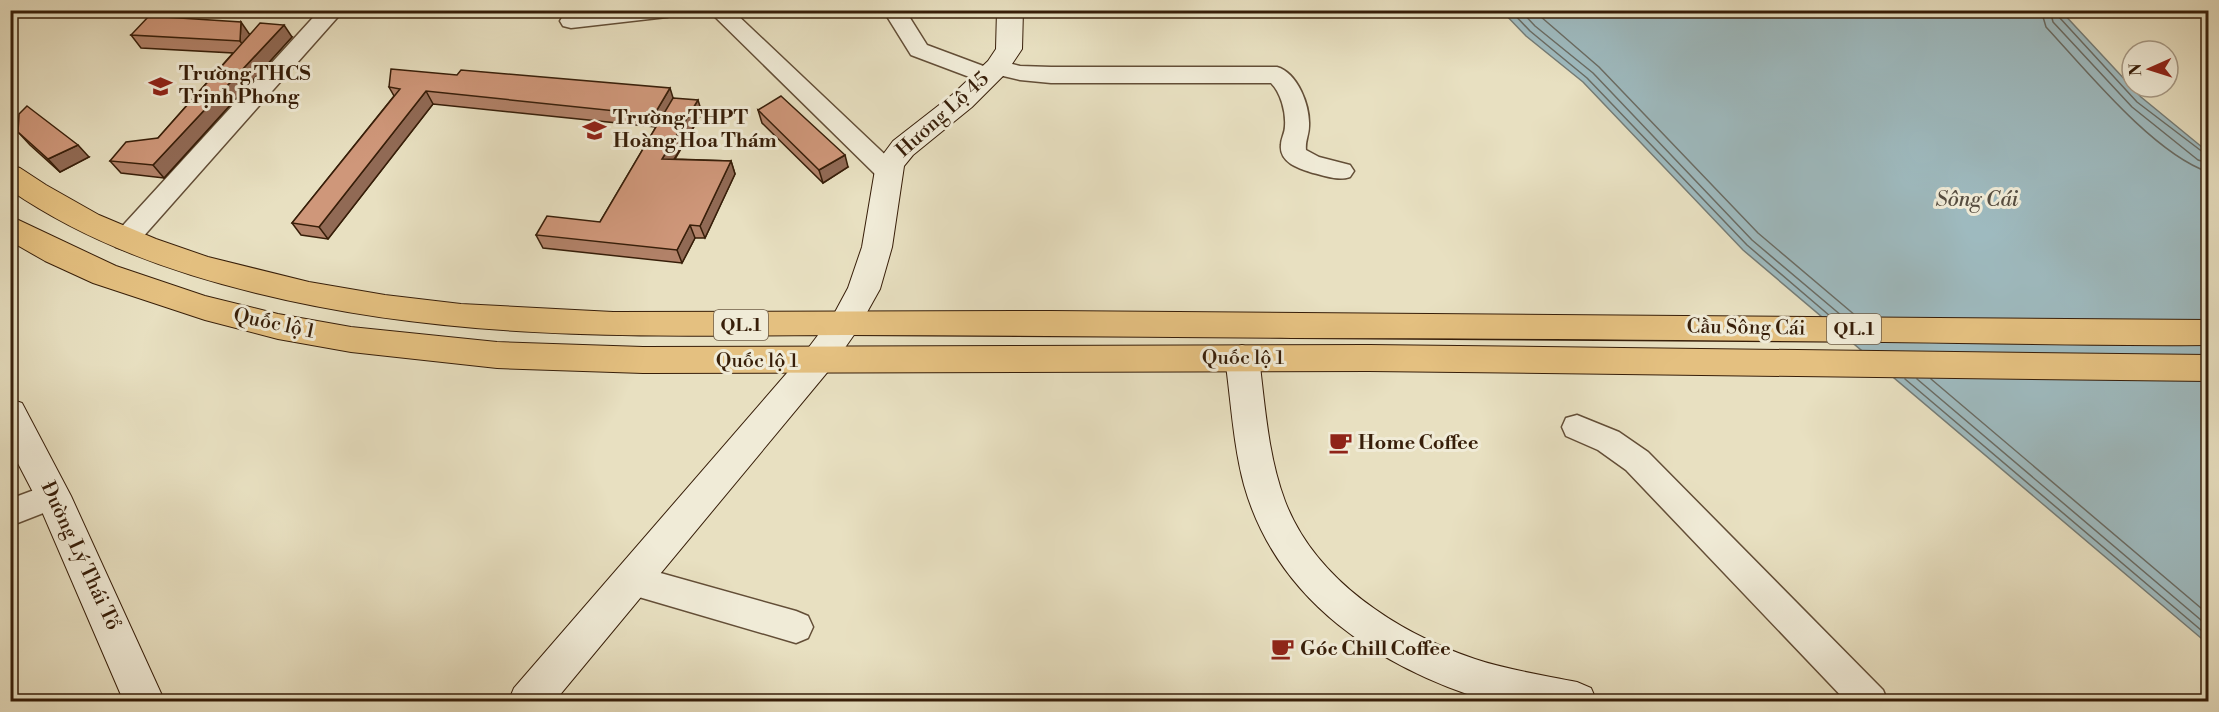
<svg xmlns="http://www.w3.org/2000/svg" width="2219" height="712" font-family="'Libre Bodoni',serif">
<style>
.water{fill:#9ebabf;stroke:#757c76;stroke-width:1.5}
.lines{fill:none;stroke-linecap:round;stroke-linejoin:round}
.shore{stroke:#6a6c64;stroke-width:1.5}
.street-casing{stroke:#634e37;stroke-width:3}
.secondary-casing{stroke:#371e09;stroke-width:2}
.highway-casing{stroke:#371e09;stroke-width:2}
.street{fill:#f0ebd7;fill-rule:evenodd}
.secondary{fill:#f0ebd7;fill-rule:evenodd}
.highway{fill:#e4c080;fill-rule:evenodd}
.wall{fill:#b28269;stroke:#371e09;stroke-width:1.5}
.shaded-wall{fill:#916a55;stroke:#371e09;stroke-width:1.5}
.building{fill:#cf977a;stroke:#371e09;stroke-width:1.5}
.labels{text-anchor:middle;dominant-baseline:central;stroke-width:6;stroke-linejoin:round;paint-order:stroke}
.shield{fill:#f0ebd7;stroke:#6e5c47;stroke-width:1.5}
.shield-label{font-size:18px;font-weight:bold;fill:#371e09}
.poi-label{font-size:20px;font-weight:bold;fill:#371e09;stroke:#f0ebd7;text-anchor:start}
.street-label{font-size:20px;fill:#371e09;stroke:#f0ebd7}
.water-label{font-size:21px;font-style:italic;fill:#564d40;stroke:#f0ebd7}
</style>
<rect width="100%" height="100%" fill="#e8e0c1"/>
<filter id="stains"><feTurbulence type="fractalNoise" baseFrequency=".00333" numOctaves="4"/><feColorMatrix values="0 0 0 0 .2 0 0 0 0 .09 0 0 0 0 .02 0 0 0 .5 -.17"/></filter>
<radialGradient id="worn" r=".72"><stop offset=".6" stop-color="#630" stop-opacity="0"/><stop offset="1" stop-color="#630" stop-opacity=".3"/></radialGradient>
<path class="water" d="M1502,11H2061L2141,97L2208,152V644L1743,250L1583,82L1526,36Z"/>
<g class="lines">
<path class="shore" d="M1510,10L1530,31L1587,78L1747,245L1830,316
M1520,10L1535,26L1593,73L1752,240L1842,316
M1533,10L1599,67L1758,233L1856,316
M2041,10L2046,27C2086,70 2153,153 2208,172
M2050,10L2053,22L2132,107L2198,160L2208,163
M2057,10L2059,17L2137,102L2208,156
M1905,379L2208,636
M1917,379L2208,626
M1931,379L2208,614"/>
<defs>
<path id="street" d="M320,10H344L134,247L125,250L116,247L112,240L116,233Z
M603,10H678L675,15L667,17L571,28L563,26L560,21L563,16Z
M708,10H732L896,165L900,171L896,177L887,180L878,177Z
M883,10H905L927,45L986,67L989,62L997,60L1020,66L1051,67H1277C1298,73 1310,106 1309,126C1309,135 1305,141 1306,150L1319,157L1350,165L1354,171L1350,177C1338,181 1326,176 1313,173C1300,169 1279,163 1281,145C1281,138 1285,133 1285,126C1286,112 1281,93 1271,83H1051L1020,80L999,75L996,81L988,84L911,55Z
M1577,415L1619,432L1648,452L1883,690L1888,702H1847L1626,470L1598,450L1566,436L1562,427L1566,418Z
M53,483L64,487L69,496L64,505L10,526V499Z
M632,565L796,611L808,616L813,627L808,638L796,643L632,595L620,590L616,580L620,570Z"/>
<path id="secondary" d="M997,10H1023L1022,49L1006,73L972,107L913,155L904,166L892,247L880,289L856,332L830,369L554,702H508L514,688L806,351L834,314L848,288L862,247L876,164L893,141L952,95L988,61L996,49Z
M1242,345L1254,349L1259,358C1265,405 1268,456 1285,501C1315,580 1398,633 1475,659C1508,670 1543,675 1577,682L1591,688L1597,702H1491C1380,668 1277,602 1244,485C1233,444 1231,400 1225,358L1230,349Z
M10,399L22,403L71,496L165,702H124L37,500L10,448Z"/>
<path id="highway" d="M10,165L20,168L46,185L99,215L156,239L208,257L309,282L385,295L461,304L613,312L1051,311L2208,320V345C2101,346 1992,343 1884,342C1687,340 1490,338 1292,338C1143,337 994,335 845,335C644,336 454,342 256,293C170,272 84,241 10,190Z
M10,216L116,266L205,296L278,314L351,327L497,342L643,347L1369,345L2208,355V381L1369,371L643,373L497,368L351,352L278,339L205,320L93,283L45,261L10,241Z"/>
</defs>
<use href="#street" class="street-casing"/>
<use href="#secondary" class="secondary-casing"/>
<use href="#highway" class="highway-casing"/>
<use href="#street" class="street"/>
<use href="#secondary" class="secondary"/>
<use href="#highway" class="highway"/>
</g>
<path class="wall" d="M250,34L292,37L164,178L121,173L110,161L158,138L233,53L141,48L131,35Z
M389,87L673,98L702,113L675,159L731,161L735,174L705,238H695L682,263L543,248L536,235L600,222L656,127L433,104L328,239L301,235L292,223L394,96Z
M758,110L848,167L823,183L762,123Z
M18,132L89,157L60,172L30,145Z"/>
<path class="shaded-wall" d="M241,22L250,35L249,54L240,41Z
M284,25L292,37L164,178L153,165Z
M670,88L674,101L659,128L654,115Z
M426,91L433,104L328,239L319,227Z
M698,100L702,113L667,171L662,159Z
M78,145L89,157L60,172L48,159Z
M845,155L848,167L823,183L819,170Z
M731,161L735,174L705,238L700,226Z
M690,225L695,238L682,263L677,250Z"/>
<path class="building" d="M149,16L241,22L240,41L131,35Z
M260,23L284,25L153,165L110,161L126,142L158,138Z
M391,69L457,75L461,70L670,88L654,115L426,91L319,227L292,223L400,89L389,87Z
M781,96L845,155L819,170L758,110Z
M673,98L698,100L662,159L731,161L700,226L690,225L677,250L536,235L547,216L600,222Z
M27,106L78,145L48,159L18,132L19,114Z"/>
<defs>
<symbol id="school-bare" viewBox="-9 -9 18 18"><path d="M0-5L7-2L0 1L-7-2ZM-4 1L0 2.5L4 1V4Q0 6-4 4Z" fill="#8f2418" stroke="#f0ebd7" stroke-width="2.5" paint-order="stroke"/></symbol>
<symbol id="cafe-bare" viewBox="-9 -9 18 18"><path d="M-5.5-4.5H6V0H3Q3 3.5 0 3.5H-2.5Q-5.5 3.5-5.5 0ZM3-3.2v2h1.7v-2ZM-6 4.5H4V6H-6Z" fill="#8f2418" stroke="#f0ebd7" stroke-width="2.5" paint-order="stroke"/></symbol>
</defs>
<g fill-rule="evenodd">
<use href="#school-bare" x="144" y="70" width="33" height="33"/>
<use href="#school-bare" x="578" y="114" width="33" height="33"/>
<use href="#cafe-bare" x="1324" y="426" width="33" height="33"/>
<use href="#cafe-bare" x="1266" y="632" width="33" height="33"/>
</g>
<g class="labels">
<g class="shield">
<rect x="714" y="310" width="54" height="30" rx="4.5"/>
<rect x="1827" y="314" width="54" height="30" rx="4.5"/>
</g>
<g class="shield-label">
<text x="741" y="325">QL.1</text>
<text x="1854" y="329">QL.1</text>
</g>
<g class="poi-label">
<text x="179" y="74">Trường THCS<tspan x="179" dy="23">Trịnh Phong</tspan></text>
<text x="613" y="118">Trường THPT<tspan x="613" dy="23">Hoàng Hoa Thám</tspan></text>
<text x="1358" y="443">Home Coffee</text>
<text x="1300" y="649">Góc Chill Coffee</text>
</g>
<g class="street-label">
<text transform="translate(943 115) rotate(-42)">Hương Lộ 45</text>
<text transform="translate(274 324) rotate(12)">Quốc lộ 1</text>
<text transform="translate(1746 328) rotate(1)">Cầu Sông Cái</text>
<text x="1243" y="358">Quốc lộ 1</text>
<text x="757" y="361">Quốc lộ 1</text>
<text transform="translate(80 556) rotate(65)">Đường Lý Thái Tổ</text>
</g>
<g class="water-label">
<text x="1977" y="200">Sông Cái</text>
</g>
</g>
<rect width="2219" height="712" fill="none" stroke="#e8e0c1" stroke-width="36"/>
<rect x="12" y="12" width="2195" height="688" fill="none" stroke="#371e09" stroke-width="3"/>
<rect x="18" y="18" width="2183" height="676" fill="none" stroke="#371e09" stroke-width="1.5"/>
<g transform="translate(2150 69) rotate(267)"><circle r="28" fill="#f0ebd7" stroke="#a69985" stroke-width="1.5"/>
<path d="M0-4.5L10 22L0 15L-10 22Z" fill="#8f2418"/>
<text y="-9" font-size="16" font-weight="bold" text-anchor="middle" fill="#371e09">N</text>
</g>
<rect width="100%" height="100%" filter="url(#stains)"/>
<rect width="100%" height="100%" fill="url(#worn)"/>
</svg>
